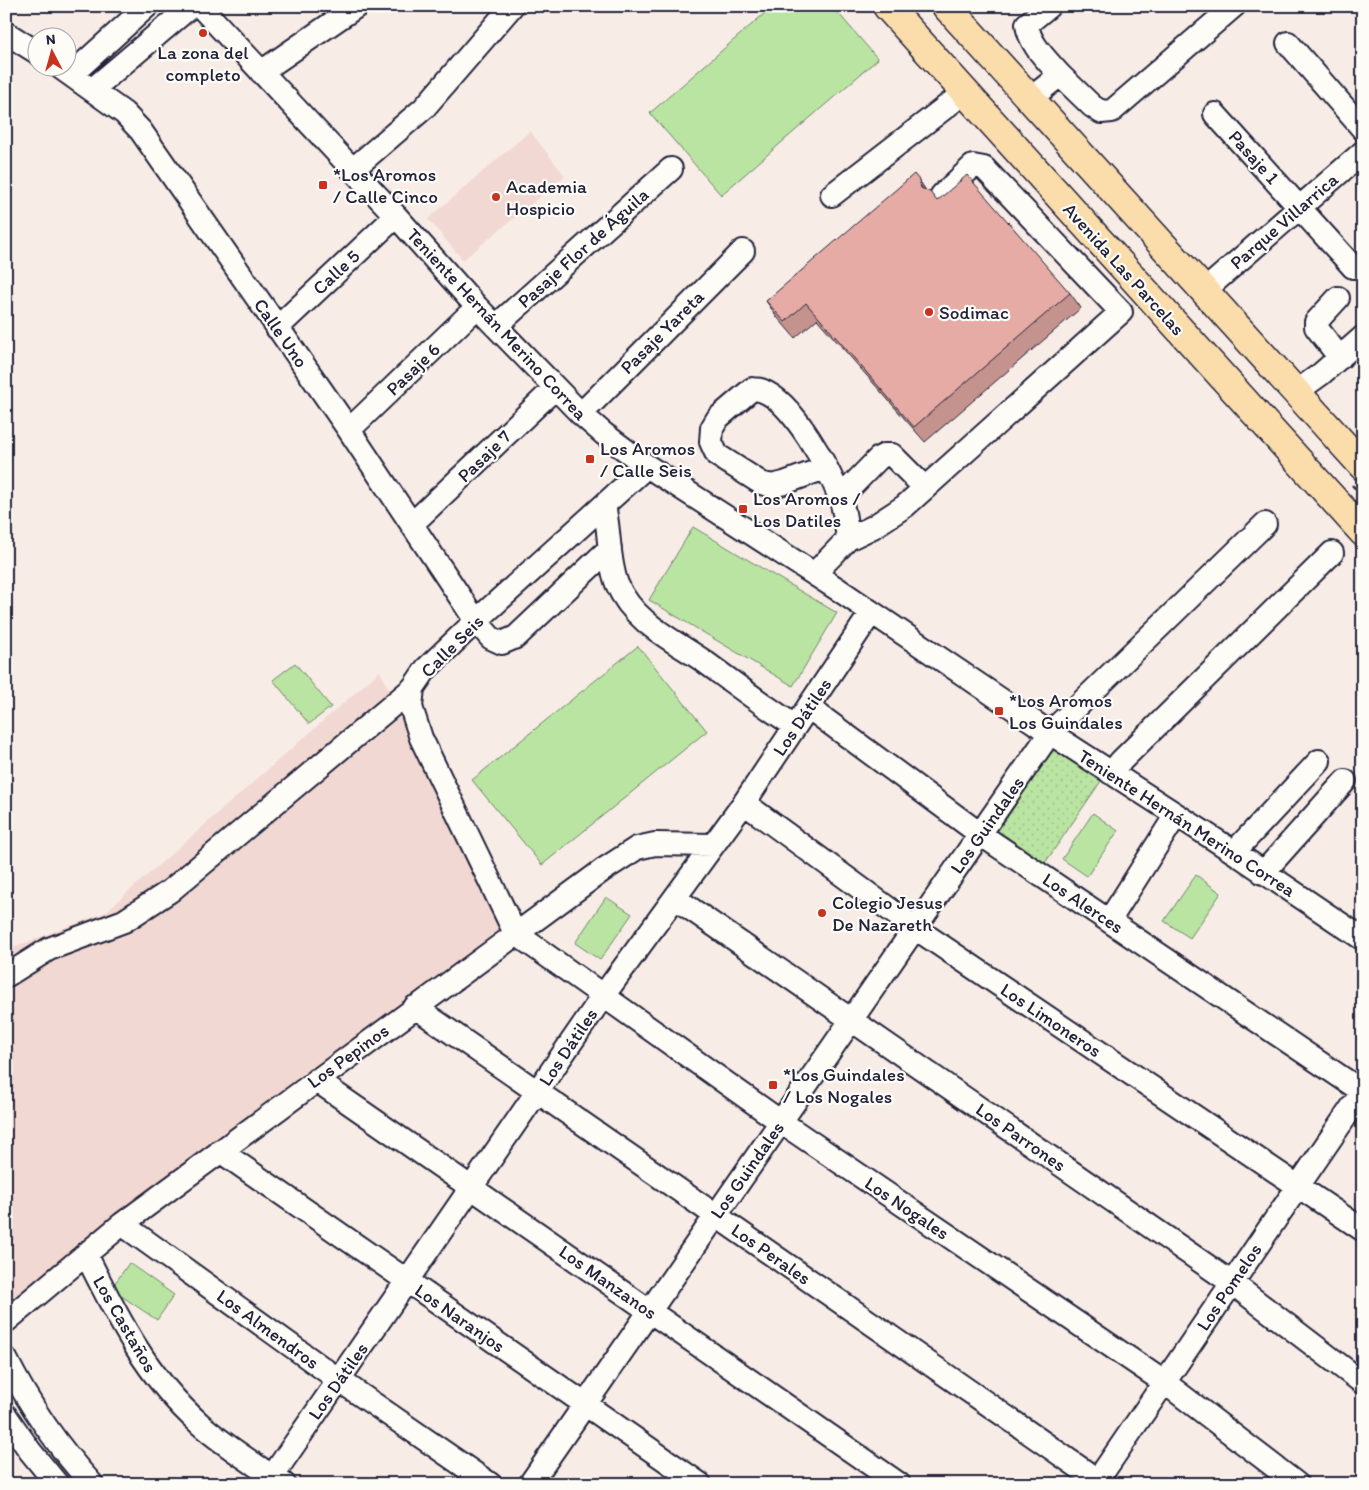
<svg xmlns="http://www.w3.org/2000/svg" width="1369" height="1490" font-family="Itim,sans-serif">
<style>
.built{fill:#f2d8d2}
.grass{fill:url(#grass-dots);stroke:#6e836e}
.pitch{fill:#bae4a1;stroke:#6e836e}
.lines{fill:none;stroke-linecap:round;stroke-linejoin:round}
.minor-casing{stroke:#22223b;stroke-width:26}
.major-casing{stroke:#22223b;stroke-width:31}
.path{stroke:#22223b;stroke-width:2.5;stroke-dasharray:5 4;stroke-linecap:butt}
.minor{stroke:#fdfcf7;stroke-width:22}
.major{stroke:#fbdcab;stroke-width:28}
.wall{fill:#c5938d;stroke:#22223b}
.shaded-wall{fill:#a07873;stroke:#22223b}
.building{fill:#e5aba4;stroke:#22223b}
.poi-dot{fill:#c8321e;stroke:#fdfcf7;stroke-width:2}
.labels{text-anchor:middle;dominant-baseline:central;stroke-width:4.5;stroke-linejoin:round;paint-order:stroke}
.poi-label{font-size:19px;fill:#22223b;stroke:#fdfcf7;text-anchor:start}
.street-label{font-size:19px;fill:#22223b;stroke:#fdfcf7}
</style>
<defs>
<pattern id="grass-dots" width="8" height="8" patternUnits="userSpaceOnUse" patternTransform="scale(1.25)"><rect width="8" height="8" fill="#bae4a1"/><path d="M2 2h.1M6 6h.1" fill="none" stroke="#a0c38c" stroke-width="1.8" stroke-linecap="round"/></pattern>
</defs>
<rect width="100%" height="100%" fill="#f8ece6"/>
<filter id="ink" filterUnits="userSpaceOnUse"><feTurbulence type="fractalNoise" baseFrequency=".02" numOctaves="2"/><feDisplacementMap in="SourceGraphic" scale="10" xChannelSelector="R" yChannelSelector="G"/><feConvolveMatrix kernelMatrix="1 2 1 2 8 2 1 2 1" color-interpolation-filters="sRGB"/></filter>
<g filter="url(#ink)">
<path class="built" d="M530,131L565,176L463,260L428,219Z
M380,671L503,929L214,1142L116,1217L6,1306V950L104,913Z"/>
<path class="grass" d="M1053,749L1101,781L1045,863L997,831Z"/>
<path class="pitch" d="M773,6H832L878,59L721,195L650,113Z
M693,527L837,613L793,686L649,600Z
M638,646L707,731L542,865L472,780Z
M295,663L331,707L309,724L273,680Z
M1093,813L1118,831L1087,876L1062,859Z
M1196,875L1221,893L1190,938L1164,921Z
M606,897L632,914L600,960L575,943Z
M129,1263L174,1295L157,1320L111,1289Z"/>
<g class="lines">
<defs>
<path id="minor" d="M200,6L396,216L477,307L581,414L604,434L647,466L839,590L1050,733L1234,852L1363,939
M6,33L38,53
M1288,43L1363,129
M61,68L124,113L141,131L349,430L476,621L491,638L502,643L516,637L610,548
M261,72L357,6
M72,74L147,6
M1060,75L1092,106L1101,112L1112,111L1234,6
M93,89L191,6
M1030,99L1060,75C1047,60 1029,44 1027,24L1049,6
M1215,114L1353,267
M352,170L424,108L512,6
M832,195L965,92
M1204,291L1363,152
M1338,298L1316,322V327L1340,358
M496,326L671,169
M277,328L396,216
M1296,392L1321,374L1363,337
M581,414L743,251
M349,430L477,307
M647,466L476,621L426,669L413,688L411,707L421,738L515,933L781,1122L1164,1382L1297,1484
M825,468L784,483L772,486L761,483L717,455L711,442L712,428L718,418L752,389C755,390 760,389 763,391C793,402 829,469 840,498C845,511 846,526 848,539
M840,498L879,458L885,455H892L925,488
M604,505C610,531 608,561 617,584C633,622 673,640 705,662C735,684 764,706 795,726
M412,524L555,388
M814,574L848,539L873,527L905,506L1121,312L984,168L973,166L942,195
M808,707L980,834L1363,1092
M1111,773L1121,761L1332,553
M744,803L915,928L1363,1230
M1234,852L1319,761
M1263,873L1345,781
M675,898L1232,1283L1363,1383
M1109,921L1176,815
M6,976L49,949L124,921L170,891L413,688
M415,1007L1103,1484
M316,1080L899,1484
M220,1151L700,1484
M122,1224L339,1380L490,1484
M86,1254C117,1317 147,1377 200,1424C226,1447 256,1465 284,1484
M6,1321L122,1224L603,870L637,848L655,844L713,845
M6,1359C29,1405 57,1446 92,1484
M6,1416L30,1451L57,1484
M267,1484L603,996L744,803L871,613
M530,1484L1050,733L1265,524
M1095,1484L1363,1091"/>
<path id="major" d="M887,6L1363,532
M946,6L1363,466"/>
</defs>
<use href="#minor" class="minor-casing"/>
<use href="#major" class="major-casing"/>
<path class="path" d="M1352,485L1363,497"/>
<use href="#minor" class="minor"/>
<use href="#major" class="major"/>
</g>
<path class="wall" d="M926,191L937,201L1070,293L1081,308L925,442L817,319L795,338L777,317L766,301Z"/>
<path class="shaded-wall" d="M919,180L929,195L921,188Z"/>
<path class="building" d="M914,174L919,180L921,188L930,192L937,201L967,175L1070,293L914,427L806,303L785,322L766,301Z"/>
</g>
<g class="poi-dot">
<circle cx="203" cy="33" r="5"/>
<rect x="318" y="180" width="10" height="10" rx="2.5"/>
<circle cx="496" cy="197" r="5"/>
<circle cx="929" cy="312" r="5"/>
<rect x="585" y="454" width="10" height="10" rx="2.5"/>
<rect x="738" y="504" width="10" height="10" rx="2.5"/>
<rect x="994" y="706" width="10" height="10" rx="2.5"/>
<circle cx="822" cy="913" r="5"/>
<rect x="768" y="1080" width="10" height="10" rx="2.5"/>
</g>
<g class="labels">
<g class="poi-label">
<text x="203" y="52" text-anchor="middle">La zona del<tspan x="203" dy="22">completo</tspan></text>
<text x="333" y="174">*Los Aromos<tspan x="333" dy="22">/ Calle Cinco</tspan></text>
<text x="506" y="186">Academia<tspan x="506" dy="22">Hospicio</tspan></text>
<text x="939" y="312">Sodimac</text>
<text x="600" y="448">Los Aromos<tspan x="600" dy="22">/ Calle Seis</tspan></text>
<text x="753" y="498">Los Aromos /<tspan x="753" dy="22">Los Datiles</tspan></text>
<text x="1009" y="700">*Los Aromos<tspan x="1009" dy="22">Los Guindales</tspan></text>
<text x="832" y="902">Colegio Jesus<tspan x="832" dy="22">De Nazareth</tspan></text>
<text x="783" y="1074">*Los Guindales<tspan x="783" dy="22">/ Los Nogales</tspan></text>
</g>
<g class="street-label">
<text transform="translate(1254 157) rotate(48)">Pasaje 1</text>
<text transform="translate(1284 221) rotate(-41)">Parque Villarrica</text>
<text transform="translate(583 248) rotate(-42)">Pasaje Flor de Águila</text>
<text transform="translate(1124 269) rotate(48)">Avenida Las Parcelas</text>
<text transform="translate(336 272) rotate(-43)">Calle 5</text>
<text transform="translate(497 324) rotate(47)">Teniente Hernán Merino Correa</text>
<text transform="translate(662 332) rotate(-45)">Pasaje Yareta</text>
<text transform="translate(281 333) rotate(55)">Calle Uno</text>
<text transform="translate(413 369) rotate(-44)">Pasaje 6</text>
<text transform="translate(484 456) rotate(-44)">Pasaje 7</text>
<text transform="translate(452 646) rotate(-45)">Calle Seis</text>
<text transform="translate(802 717) rotate(-56)">Los Dátiles</text>
<text transform="translate(1187 823) rotate(33)">Teniente Hernán Merino Correa</text>
<text transform="translate(987 825) rotate(-55)">Los Guindales</text>
<text transform="translate(1083 903) rotate(34)">Los Alerces</text>
<text transform="translate(1051 1020) rotate(34)">Los Limoneros</text>
<text transform="translate(568 1047) rotate(-56)">Los Dátiles</text>
<text transform="translate(348 1056) rotate(-36)">Los Pepinos</text>
<text transform="translate(1021 1137) rotate(35)">Los Parrones</text>
<text transform="translate(747 1170) rotate(-55)">Los Guindales</text>
<text transform="translate(907 1208) rotate(34)">Los Nogales</text>
<text transform="translate(771 1254) rotate(35)">Los Perales</text>
<text transform="translate(608 1282) rotate(35)">Los Manzanos</text>
<text transform="translate(1229 1287) rotate(-56)">Los Pomelos</text>
<text transform="translate(460 1318) rotate(35)">Los Naranjos</text>
<text transform="translate(125 1324) rotate(60)">Los Castaños</text>
<text transform="translate(268 1329) rotate(36)">Los Almendros</text>
<text transform="translate(338 1381) rotate(-55)">Los Dátiles</text>
</g>
</g>
<rect width="1369" height="1490" fill="none" stroke="#fdfcf7" stroke-width="25"/>
<rect x="12" y="12" width="1344" height="1465" fill="none" stroke="#22223b" stroke-width="2" filter="url(#ink)"/>
<g transform="translate(52 52) rotate(354)"><circle r="24" fill="#fdfcf7" stroke="#a5a5ac"/>
<path d="M0-4L9 19L0 12L-9 19Z" fill="#c8321e"/>
<text y="-8" font-size="14" font-weight="bold" text-anchor="middle" fill="#22223b">N</text>
</g>
</svg>
